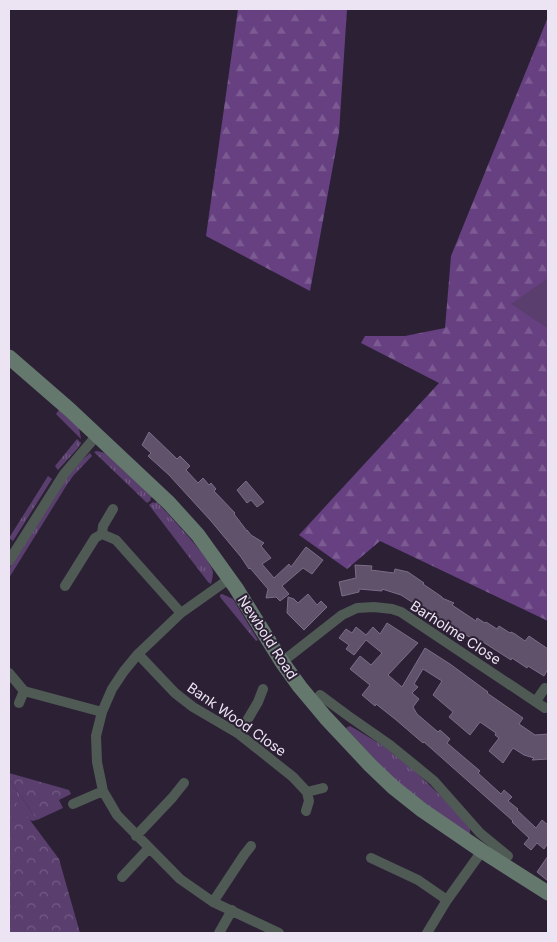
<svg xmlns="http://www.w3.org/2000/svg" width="557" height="942" font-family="Inter,sans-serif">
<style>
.grass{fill:url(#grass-tufts)}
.forest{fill:url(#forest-firs)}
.park{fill:url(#park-crowns)}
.pitch{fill:#5a3f6e}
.building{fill:#5f526a;stroke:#7b6d87}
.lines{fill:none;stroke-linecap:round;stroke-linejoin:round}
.street{stroke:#4e5a53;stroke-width:10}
.secondary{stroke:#64786d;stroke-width:15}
.labels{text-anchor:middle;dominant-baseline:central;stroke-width:4;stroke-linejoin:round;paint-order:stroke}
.street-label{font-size:14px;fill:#ece4f3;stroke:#2c2035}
</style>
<defs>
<pattern id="grass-tufts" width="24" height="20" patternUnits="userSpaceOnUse" patternTransform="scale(1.25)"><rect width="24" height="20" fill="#5a3f6e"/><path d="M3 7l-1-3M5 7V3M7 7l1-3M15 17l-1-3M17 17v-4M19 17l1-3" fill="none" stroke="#725b83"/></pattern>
<pattern id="forest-firs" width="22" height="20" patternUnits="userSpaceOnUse" patternTransform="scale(1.25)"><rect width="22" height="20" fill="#664081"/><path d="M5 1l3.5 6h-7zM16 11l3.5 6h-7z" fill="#7c5b93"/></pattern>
<pattern id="park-crowns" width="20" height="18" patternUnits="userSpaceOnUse" patternTransform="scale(1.25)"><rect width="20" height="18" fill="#5a3f6e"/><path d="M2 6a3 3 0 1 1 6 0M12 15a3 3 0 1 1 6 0" fill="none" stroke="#725b83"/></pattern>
</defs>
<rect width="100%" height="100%" fill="#2c2035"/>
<path class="grass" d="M59,410L79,428L81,439L56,414Z
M77,439L81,443L78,448L58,470L55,466Z
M97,451L105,453L152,497L150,499L151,500L147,503L94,452Z
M90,453L92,456L73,476L68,483L9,578V569L60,486L80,462Z
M48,476L52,479L13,541L9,538Z
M153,502L155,503L157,502C167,513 212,560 213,572C213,575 212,580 211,584L208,582L149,505Z
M222,594L233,599L258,640L256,641L220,597V595Z
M350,726L357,730L385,747L413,769L446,801L470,828V833L468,835L466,834L392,778L346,728Z
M9,779L37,820L32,821L28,819L9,792Z"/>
<path class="forest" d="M238,9H347L339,133L310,291L206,236Z
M548,17V621L380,541L347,569L299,535L439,383L361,343L365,336H405L445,328L451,256Z"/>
<path class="park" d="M9,773L69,790L71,794L59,800L63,808L37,820L9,779Z
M9,792L59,859L80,933H9Z"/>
<path class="pitch" d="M548,278V327L547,328L511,304Z"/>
<path class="building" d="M149,432L177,459L180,456L190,466L186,470L198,483L203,478L209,485L211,483L216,489L214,491L235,513L234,514L247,531V530L251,535L264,543L261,546L271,558L262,564L274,578L289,564L291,567L306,547L323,560L312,574L303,568L282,586L289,594L280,601L276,597L266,598L268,589L250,568L249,569L241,557L211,521L169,475L148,456L151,453L142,445Z
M246,481L264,502L257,507L251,500L247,503L237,490Z
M355,565L372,566L371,570L394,573L395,569L408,572L424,583L423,584L442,597V598L454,603L452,605L476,621L477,618L485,623L486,622L497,629L499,626L510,633L511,632L515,634L525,641L529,636L548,649V669L544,676L528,666L527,668L512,658L511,660L483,642L481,644L466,635L465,636L401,595L382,589V591L359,589V592L342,596L339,582L356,578Z
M308,594L317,605L321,601L327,607L304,630L287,613L288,597L294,599L298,603Z
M387,623L418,643L388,675L402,687L425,648L450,664L488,692L487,693L523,718L519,724L535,735L548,734V759L532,760L534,758L524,755L513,748L503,763L489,751L499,738L495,735L496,733L480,722L470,735L449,717L453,712L433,695L442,681L423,669L414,684L418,687L412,693L419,699L413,707L417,714L438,732L440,730L450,739L447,743L480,771L478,773L501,794L504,790L512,797L508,801L518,809L517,810L536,828L542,820L548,825V843L544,849L537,843L531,850L524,844L529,838L512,822L513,821L424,742L423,743L395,719L376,704L375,706L362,695L370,685L350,669L360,656L371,665L382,653L366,640L354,655L346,649L349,645L339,638L346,629L352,633L356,627L366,635L373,627L380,634Z
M548,856V881L537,872Z"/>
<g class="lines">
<path class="street" d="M102,534L116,540L181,613
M9,561L64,474L97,435
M229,579L181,613L138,654L124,671L112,689L102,712L96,736L97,762L103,791L117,815L180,879L213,902L279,933
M65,586L95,538L102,534L103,526L113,509
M138,654L175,693L193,707L239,734L293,777L307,792L309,801L306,811
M282,662L342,615L357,608L374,607L392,609L401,612L545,708
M9,673L24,691L102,712
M320,695L347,715L390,745L434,781L480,833L508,856
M536,701L545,688
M19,703L24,691
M239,734L258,702L263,689
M307,792L323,788
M73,804L103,791
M136,836L172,798L184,783
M371,858L418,880L447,900
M122,877L149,848
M213,902L244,855L251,846
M219,933L232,910
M427,933L447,900L482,851"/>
<path class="secondary" d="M9,357L70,410L169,503L198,535L236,588L282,662L300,687L326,718L370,765L393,787L422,810L482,851L548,893"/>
</g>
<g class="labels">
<g class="street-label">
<text transform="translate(456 632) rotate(33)">Barholme Close</text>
<text transform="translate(268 637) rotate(57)">Newbold Road</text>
<text transform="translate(237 719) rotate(35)">Bank Wood Close</text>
</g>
</g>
<rect width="557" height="942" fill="none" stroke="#ece4f3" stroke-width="20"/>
</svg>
